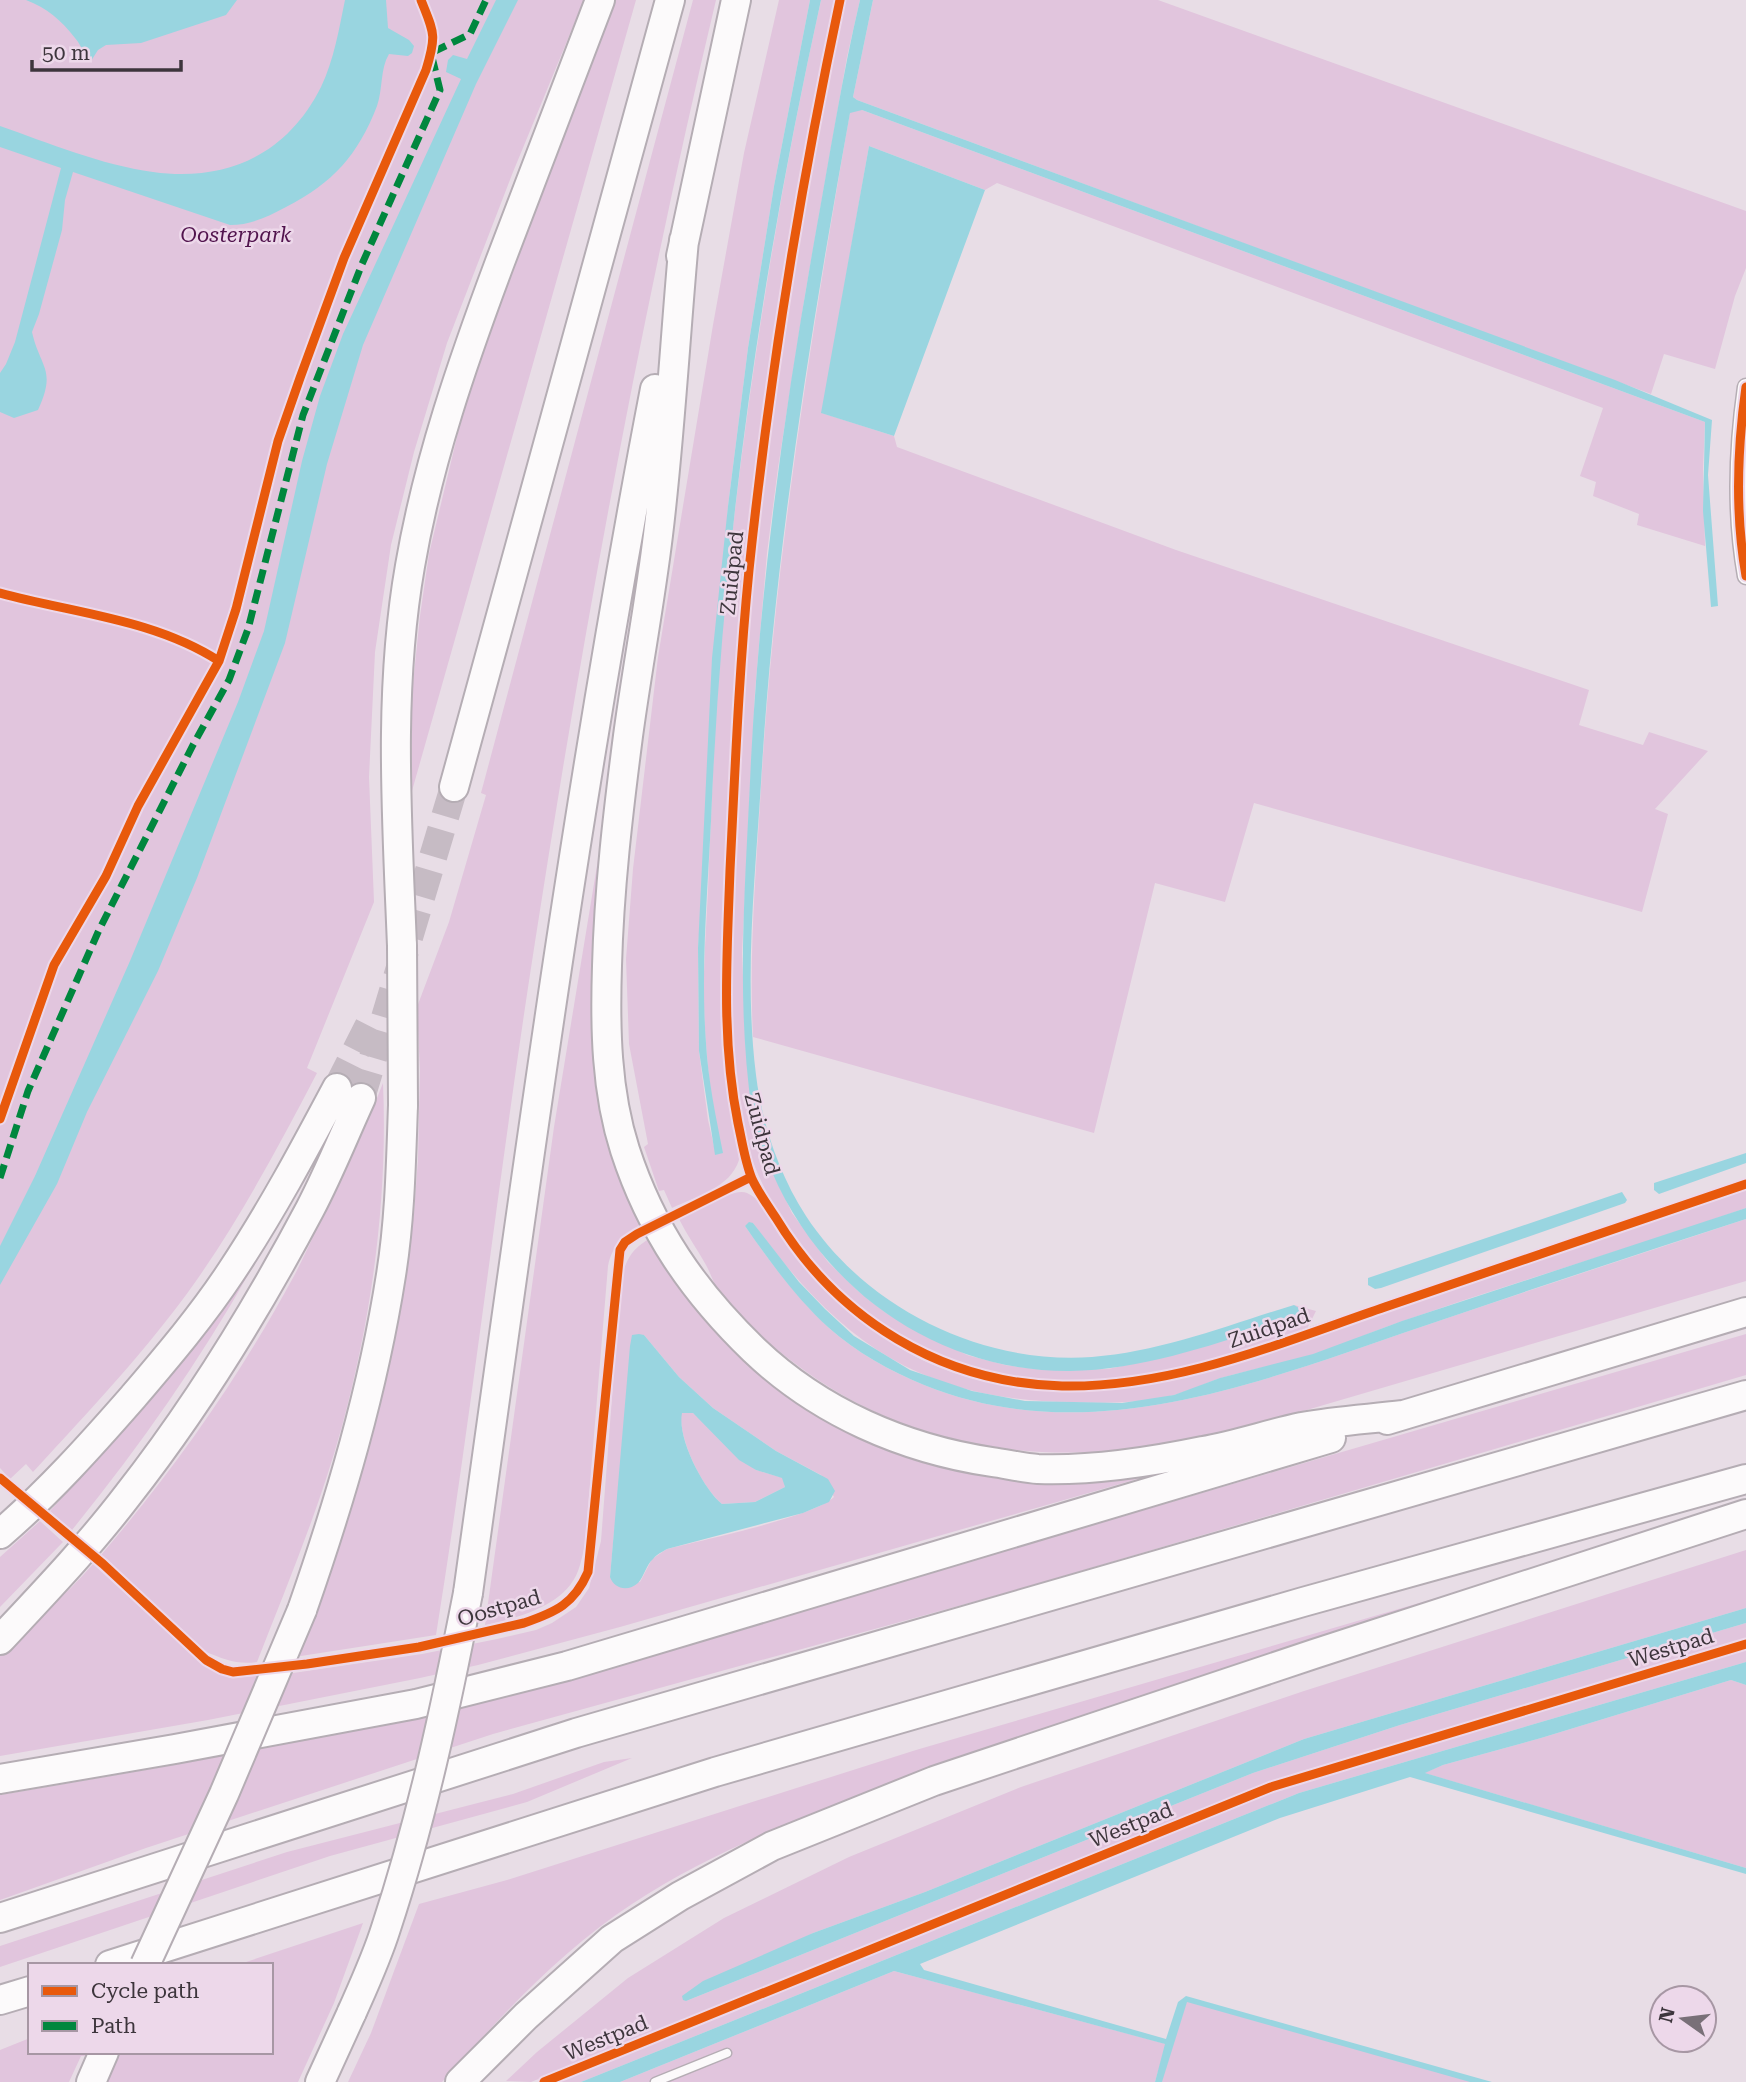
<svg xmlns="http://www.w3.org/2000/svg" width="1746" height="2082" font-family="'Roboto Serif',serif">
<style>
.green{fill:#e1c5dd;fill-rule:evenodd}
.water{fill:#99d5e0;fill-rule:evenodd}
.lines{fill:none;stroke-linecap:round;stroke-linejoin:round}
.motorway-tunnel{stroke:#c6bbc4;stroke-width:28;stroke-dasharray:28 14;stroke-linecap:butt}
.service-casing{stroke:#b5adb4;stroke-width:11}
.minor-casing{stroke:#b5adb4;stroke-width:19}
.motorway-casing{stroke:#b5adb4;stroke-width:32}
.service{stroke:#fcfafb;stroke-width:8}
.minor{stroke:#fcfafb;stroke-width:16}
.motorway{stroke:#fcfafb;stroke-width:28}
.motorway-bridge-casing{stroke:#b5adb4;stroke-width:32;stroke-linecap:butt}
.motorway-bridge{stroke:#fcfafb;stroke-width:28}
.quiet{stroke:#00873e;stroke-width:7;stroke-dasharray:14 7;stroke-linecap:butt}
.cycleway-casing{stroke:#edd8ea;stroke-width:13}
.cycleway{stroke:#e8590c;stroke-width:9}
.labels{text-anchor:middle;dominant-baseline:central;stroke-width:5;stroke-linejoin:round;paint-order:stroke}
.park-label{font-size:21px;font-style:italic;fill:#52144e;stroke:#edd8ea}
.street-label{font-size:21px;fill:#3d353c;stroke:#edd8ea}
</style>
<rect width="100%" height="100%" fill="#e8dde6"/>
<path class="green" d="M0,0H584L513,172L447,343L414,452L391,545L375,652L369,777L374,902L307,1068L317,1073C280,1144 242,1215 196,1281C148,1349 90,1410 33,1472L26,1464L10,1479L0,1468Z
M612,0H636L408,805L409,722L420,616L429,554L462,416L485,341Z
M693,0H716C642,311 584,626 535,942C499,1172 473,1405 436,1635L288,1658L384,1378L400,1311L414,1213L418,1159L420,1071L417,1007L449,922L486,795L481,793Z
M779,0H810L774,186L748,348L728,506L698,949L699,1051L708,1120L716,1155C712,1095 702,1034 704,974C705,937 708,900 709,863C713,785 714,707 722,629C743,418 775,207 821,0H835C764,327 726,662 721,997C720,1032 725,1068 730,1102C732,1122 738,1140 739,1160C730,1188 697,1196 672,1208L664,1190L659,1191L644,1147L648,1144L629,1044L626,959L633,869L658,657L713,325L744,153Z
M844,0H860L847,57L805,295L778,468L767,553L755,692L742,953L746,1050L753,1115L760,1144L792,1213L828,1262L857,1290L886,1313L967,1355L1005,1365L1045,1370L1108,1369L1165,1357L1300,1314L1299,1309L1294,1305L1316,1311L1307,1329C1269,1342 1232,1356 1193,1366C1061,1397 935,1385 835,1285C794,1244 761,1194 745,1138C726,1071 730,997 732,928C735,864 738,799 741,735C749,595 766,455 788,316C804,210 821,104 844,0Z
M873,0H1158L1746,211V268L1735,296L1715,369L1664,354L1651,394L857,100L853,97Z
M856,110H862L1705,422L1703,469L1705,546L1637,525L1639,514L1593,496L1596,482L1580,476L1603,408L997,183L985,190L869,146L822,413L894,436L897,447L1176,550L1589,690L1579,725L1643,745L1649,732L1708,751L1655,809L1668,814L1642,912L1254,803L1225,902L1155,883L1094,1133L753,1037C749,960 755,882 760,804C773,571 810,342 850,112Z
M603,829L597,903L644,1222C627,1233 612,1244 608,1266L585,1544C583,1553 581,1563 578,1571C565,1606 517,1618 485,1625L554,1127Z
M383,1083C388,1198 372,1316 342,1426C320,1507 287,1585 257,1662C238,1665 223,1659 206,1652L101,1555C175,1469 240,1376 294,1276C309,1248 321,1218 334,1189C351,1154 369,1120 383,1083Z
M1746,1190V1208C1632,1248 1517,1281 1403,1321C1372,1331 1342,1346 1311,1355C1281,1364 1250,1370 1221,1378C1205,1383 1190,1391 1174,1395C1140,1404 1105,1403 1071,1402C919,1400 840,1342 753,1223L745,1226C770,1262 797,1298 829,1328C856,1352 890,1371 924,1385C1090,1452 1262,1381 1421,1327C1529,1290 1638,1255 1746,1219V1281L1249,1427C1089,1469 930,1467 793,1362C767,1342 735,1318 717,1289C713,1281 710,1272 706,1265C697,1249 687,1235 679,1219C694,1212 732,1187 747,1193C766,1201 778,1231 789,1247C797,1258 807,1270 816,1279C849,1313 888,1345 931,1364C1029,1406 1139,1391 1237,1362Z
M652,1237L839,1425L1155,1474L620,1627L478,1665L420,1678L208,1720L0,1756V1654C31,1623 65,1597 93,1564L197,1659L215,1672L230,1678L293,1673L422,1654L497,1639L536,1630L552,1623L576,1607L589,1588L601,1541L621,1280C627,1257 632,1249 652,1237ZM644,1335L679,1377L713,1408L776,1451L821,1475L834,1497C814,1517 701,1540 667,1549L652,1559L640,1582L610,1577L614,1532Z
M257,1259C204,1355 141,1445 72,1530L50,1511L148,1402L194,1345Z
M1746,1334V1375L1023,1588L493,1734L146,1848L0,1900V1795L162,1767L398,1721L818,1605Z
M681,1413H693L756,1470L783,1478L785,1487L755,1502L722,1504C702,1487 679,1440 681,1413Z
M40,1521L63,1542L0,1607V1557Z
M1746,1550V1608L1304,1739L925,1892L813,1933L686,2001L1253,1773L1400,1725L1746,1623V1639L1299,1772L531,2082L506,2081L537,2052L628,1978L724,1918L849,1857L1021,1787L1304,1691Z
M1491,1582L1492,1586C1296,1649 1098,1706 906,1779C812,1814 716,1848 632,1904C559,1952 500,2017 442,2082H348L371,2033L419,1904L507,1880L916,1750Z
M1746,1650V1662L1299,1793L581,2082H558L1288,1786Z
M1731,1680L1746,1685V1868L1424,1773L1443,1765L1541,1738Z
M632,1758L527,1802L330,1856L0,1967V1946L287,1852L513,1794L604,1762Z
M363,1923L334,2003L298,2082H99L111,2055L81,2056L69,2082H0V2050L30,2038V2052H271V1965H237Z
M894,1971L1166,2044L1155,2082H620Z
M1185,2000L1482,2082H1159Z"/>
<path class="water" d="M26,0H237L226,15L141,43L106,45L98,50L91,61C83,54 82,46 75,38C61,20 47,8 26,0Z
M345,0H386L388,28L409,40L414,46L412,53L408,56L389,54C380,69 383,89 377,106C358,155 333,183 286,207C267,217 251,225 230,225L73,172L65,200L62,230L39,314L32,332C40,368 57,369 38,410L14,418L0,412V373L6,364L15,342L61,168L0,147V126C49,143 101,165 153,172C226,182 287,155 321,87C334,60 339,29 345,0Z
M496,0H518L476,84L363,345L327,464L285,643L197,878L158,971L87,1112L57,1184L0,1285V1246L35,1176L130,961L238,702L264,631L302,461L320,396L343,334L461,79L446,72L448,60L453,55L467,59Z
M810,0H821C763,262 724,530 712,798C709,879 700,962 706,1043C708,1080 716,1117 723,1153L715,1155L699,1051L698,948L712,658L728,506L748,348L774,186Z
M860,0H873L853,97L857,100L1615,380L1712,420L1708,475L1718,606L1711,607L1703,511L1705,422L862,110L850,113C810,334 774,558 761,783C755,879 744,979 756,1075C762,1124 779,1174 806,1216C867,1309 982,1365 1092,1357C1161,1352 1228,1325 1294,1305L1299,1308L1301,1314L1298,1318C1224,1340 1148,1370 1070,1371C939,1372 823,1291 772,1172C764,1152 755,1133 752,1112C735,995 746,877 751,760C760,582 785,406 816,231C830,154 842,76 860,0Z
M869,146L985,190L894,436L821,413Z
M1746,1153V1163L1659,1194L1654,1190V1183Z
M1622,1192L1627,1200L1625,1203L1381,1288L1375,1289L1368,1285V1278Z
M1746,1208V1219C1638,1254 1529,1290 1421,1327C1262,1381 1090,1452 924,1385C890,1371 856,1352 829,1328C797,1299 770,1262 745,1226L749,1222L753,1223L799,1282L825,1309L854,1336L910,1370L972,1391L1025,1401L1122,1403L1174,1395L1220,1378L1313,1354L1402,1321Z
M639,1334L644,1335L679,1377L713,1408L776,1451L828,1479L835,1491L829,1502L803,1513L667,1549C662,1552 657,1554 653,1559C646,1565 644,1577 638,1583C628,1592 614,1589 610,1577L630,1346L632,1335ZM682,1413H693L739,1460L756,1470L782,1478L785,1487L755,1502L722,1504C703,1488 677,1438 682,1413Z
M1746,1608V1623L1400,1725L1253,1773L686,2001L683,2000L682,1996L703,1981L813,1933L925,1892L1304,1739Z
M1746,1662V1685L1731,1680L1541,1738L1443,1765L1425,1773L1746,1868V1874L1410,1777L1280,1818L920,1964L924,1970L1166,2039L1178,2002L1186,1996L1492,2082H1470L1187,2002L1162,2082H1155L1165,2044L894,1971L620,2082H581L1299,1793Z"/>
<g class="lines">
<path class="motorway-tunnel" d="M337,1088L370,1023
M361,1098L454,787"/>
<defs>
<path id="service" d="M1303,1335L1746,1184
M655,2082L727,2053"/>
<path id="minor" d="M1746,387C1737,450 1735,514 1746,576"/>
<path id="motorway" d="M684,240C675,338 670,437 658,535C650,602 637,669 628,736C618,813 609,889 607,966C605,1027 606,1091 625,1150C651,1230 693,1291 754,1350C819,1412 904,1449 992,1462C1007,1464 1023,1468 1038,1469C1093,1471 1150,1462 1203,1451C1237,1445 1269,1434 1302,1427C1335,1421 1370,1419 1403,1415
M681,256L736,0
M454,787L670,0
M402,946C397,820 388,691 410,566C428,461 463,361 500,262C533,174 567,87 600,0
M1387,1420L1746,1312
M0,1534C48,1493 91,1445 133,1397C167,1357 202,1316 231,1272C271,1212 304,1150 337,1088
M468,1593C524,1191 578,788 655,389
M302,1610C340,1501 373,1390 391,1275C400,1219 401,1162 403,1105
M0,1640C44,1593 88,1547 127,1496C197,1407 257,1309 310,1209C329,1173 344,1135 361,1098
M0,1779L175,1749L416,1704L567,1666L1331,1438
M0,1918L576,1733L1746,1395
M110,1965L715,1772L1303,1602L1746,1479
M0,2000L30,1991
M91,2082L104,2052
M320,2082L352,2012
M460,2082L526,2016L612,1939L680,1896L772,1846L934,1781L1314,1654L1746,1514"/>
</defs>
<use href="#service" class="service-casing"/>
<use href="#minor" class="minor-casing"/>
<use href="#motorway" class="motorway-casing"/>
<use href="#service" class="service"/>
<use href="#minor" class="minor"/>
<use href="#motorway" class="motorway"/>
<defs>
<path id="motorway-bridge" d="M402,946L403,1105
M145,1965L224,1794L302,1610
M352,2012C364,1985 377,1957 386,1928C422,1819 446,1706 468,1593"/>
</defs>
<use href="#motorway-bridge" class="motorway-bridge-casing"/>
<use href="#motorway-bridge" class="motorway-bridge"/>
<path class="quiet" d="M0,1178L28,1091L99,930L193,745L229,680L248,629L303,415L362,264L440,90L431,53L470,34L486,0"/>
<defs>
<path id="cycleway" d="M840,0C800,188 769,379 749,570C739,670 735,770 730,870C727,955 721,1039 738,1123C742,1141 745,1162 752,1179C758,1192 768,1206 776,1218C838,1320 942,1383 1062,1386C1175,1388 1280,1343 1385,1307C1505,1266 1626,1225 1746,1184
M1746,387C1737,450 1735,514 1746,576
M0,593C73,613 154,619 219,661
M0,1119L54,965L106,876L138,806L219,661L236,609L278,441L300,378L344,258L426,70C437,34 434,33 421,0
M0,1478L103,1564L206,1660L222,1669L233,1672L307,1664L419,1647L524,1623C556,1612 574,1604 588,1572L620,1250L625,1242L637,1234L751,1177
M544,2082L1271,1787L1746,1644"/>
</defs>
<use href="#cycleway" class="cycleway-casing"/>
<use href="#cycleway" class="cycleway"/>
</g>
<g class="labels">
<g class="park-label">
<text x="236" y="235">Oosterpark</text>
</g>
<g class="street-label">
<text transform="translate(732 573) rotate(-84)">Zuidpad</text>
<text transform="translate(762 1134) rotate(75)">Zuidpad</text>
<text transform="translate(1269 1328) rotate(-19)">Zuidpad</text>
<text transform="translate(499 1608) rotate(-16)">Oostpad</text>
<text transform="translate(1671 1648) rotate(-17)">Westpad</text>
<text transform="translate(1131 1825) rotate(-22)">Westpad</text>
<text transform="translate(606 2038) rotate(-22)">Westpad</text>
</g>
</g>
<rect x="28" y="1963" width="245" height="91" fill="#edd8ea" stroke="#a797a4" stroke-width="2"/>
<rect x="42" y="1986" width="35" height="10" fill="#e8590c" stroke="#a797a4" stroke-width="2"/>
<text x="91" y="1998" font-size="21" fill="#3d353c">Cycle path</text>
<rect x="42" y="2021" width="35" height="10" fill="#00873e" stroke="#a797a4" stroke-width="2"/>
<text x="91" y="2033" font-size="21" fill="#3d353c">Path</text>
<g transform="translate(1683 2019) rotate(284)"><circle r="33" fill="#edd8ea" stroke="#a797a4" stroke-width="2"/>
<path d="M0-5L12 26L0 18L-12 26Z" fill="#797078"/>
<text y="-10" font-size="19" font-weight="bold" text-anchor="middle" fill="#3d353c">N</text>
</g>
<path d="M32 60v10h149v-10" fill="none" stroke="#3d353c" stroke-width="3.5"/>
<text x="42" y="60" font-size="21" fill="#3d353c" stroke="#edd8ea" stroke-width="5" paint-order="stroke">50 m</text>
</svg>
